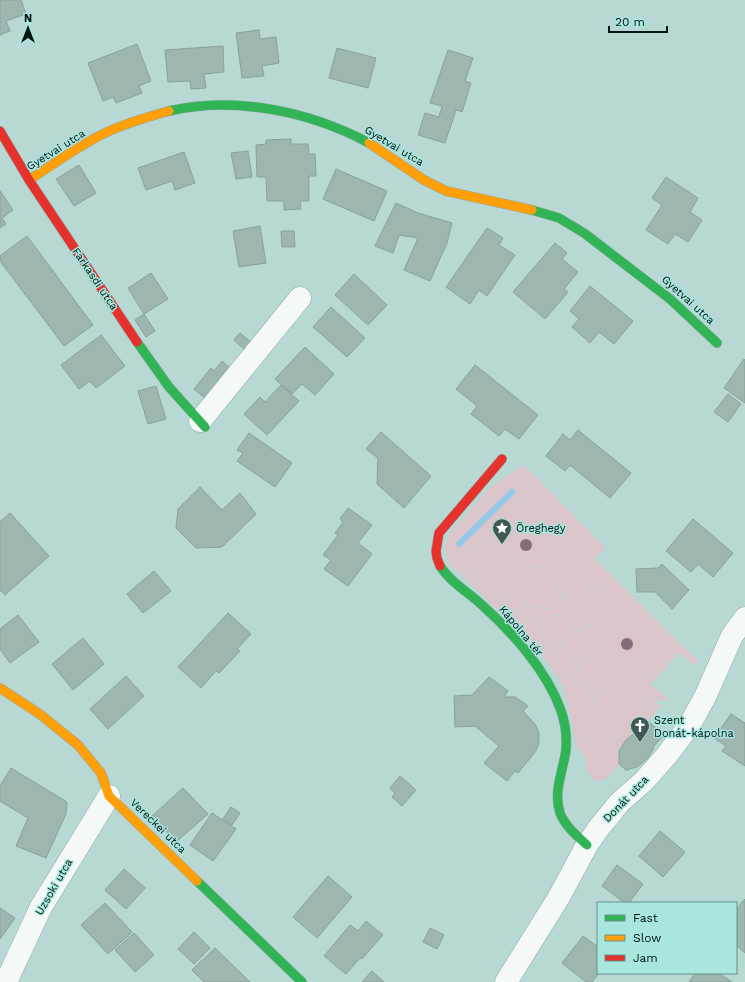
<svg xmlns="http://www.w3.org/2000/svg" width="745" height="982" font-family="'Work Sans',sans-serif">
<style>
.green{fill:#dac5ca}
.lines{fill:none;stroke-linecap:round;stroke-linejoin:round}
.stream{stroke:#96c8e8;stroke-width:6}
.building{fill:#9db6af;stroke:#89a19a}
.street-casing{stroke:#8fa9a5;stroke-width:23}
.fast-casing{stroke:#8fa9a5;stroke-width:10}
.slow-casing{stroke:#8fa9a5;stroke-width:10}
.jam-casing{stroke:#8fa9a5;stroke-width:10}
.path{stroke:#c7d2d0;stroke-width:2.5;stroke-dasharray:2 3;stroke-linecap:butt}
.street{stroke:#f4f9f8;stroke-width:22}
.fast{stroke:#30b455;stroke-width:9}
.slow{stroke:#ff9f0a;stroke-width:9}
.jam{stroke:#e5322d;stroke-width:9}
.tree{fill:#866c78}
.labels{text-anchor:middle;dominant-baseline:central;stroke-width:3;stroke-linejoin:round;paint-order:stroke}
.street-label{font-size:11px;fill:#001411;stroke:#a9e6dd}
.poi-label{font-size:11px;fill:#001411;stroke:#a9e6dd;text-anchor:start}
</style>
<rect width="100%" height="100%" fill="#b7d8d3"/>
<path class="green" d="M524,465L605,547L595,559L698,661L694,665L679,653L650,685L668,698L666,701L657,700L656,704L661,706L638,733L636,732L626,740L619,751V764C610,774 606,785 592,779L587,770L585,758L576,744L568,703L560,680L544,658L508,620L448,562L444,548L449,534L491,486Z"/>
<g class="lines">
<path class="stream" d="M459,544L512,492"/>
</g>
<path class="building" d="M0,0H21L26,14L6,21L10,31L0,35Z
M259,30L260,39L276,37L279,63L262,66L264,76L242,78L236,33Z
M137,44L151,81L139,86L142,93L116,103L113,97L103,101L88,63Z
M223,46L224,72L204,74L206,88L191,89L190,81L168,82L165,50Z
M337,48L376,58L368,88L329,78Z
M448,50L473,58L465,81L471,83L462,112L456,110L445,143L418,135L425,113L439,117L442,106L430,103Z
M291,139V144H308L309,154H315L316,176H309V201H300L301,209L284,210V201H267L266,177H257L256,145L266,144V140Z
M248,151L252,177L236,179L231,153Z
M184,152L195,183L175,190L172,181L146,190L138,168Z
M79,165L96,193L74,206L56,179Z
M336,169L387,191L374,221L323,199Z
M666,177L698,198L690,212L702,220L688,242L675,234L668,244L646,230L662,205L652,198Z
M0,191L13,210L2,218L6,224L0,228Z
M396,203L418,213L452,223L447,243L430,281L404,270L418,238L399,235L393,253L375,246Z
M260,226L266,263L239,267L233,231Z
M487,228L503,238L499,245L515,255L487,296L479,290L470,304L446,287Z
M281,231H294L295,247H282Z
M27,236L93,325L64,346L0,261V256Z
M555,243L567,253L562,259L578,272L564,289L568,292L545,319L513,292Z
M151,273L168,299L144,314L128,288Z
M354,274L387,305L368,325L335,295Z
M590,286L633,321L614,344L599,332L590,343L572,327L579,319L570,311Z
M331,307L365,338L347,357L313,327Z
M144,314L155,331L146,337L135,320Z
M240,333L251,342L244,349L234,340Z
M101,335L125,366L96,388L90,381L79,389L61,365Z
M305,347L334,374L315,395L302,384L292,394L275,379Z
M744,359L745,360V403L724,388Z
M222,361L230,368L206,399L194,389L211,368L214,371Z
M475,365L538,415L519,439L505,429L499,436L471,414L477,406L456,389Z
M281,385L299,401L267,435L244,414L260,397L265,402Z
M156,386L166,419L148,424L138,391Z
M728,394L741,404L728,422L714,412Z
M578,430L631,473L610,498L570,465L565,471L546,456L563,434L570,440Z
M381,432L431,476L404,508L377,484L378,458L366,449Z
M249,433L292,463L275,487L237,461L243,453L237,450Z
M200,487L222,510L240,493L256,514L222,547L196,548L176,528L178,509Z
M348,508L372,525L358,543L372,554L348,586L324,569L331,560L323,555L338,535L335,533L343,522L340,519Z
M10,513L49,556L5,595L0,590V522Z
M693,519L733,553L713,577L698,564L691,572L666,551Z
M662,564L689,590L672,609L655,592H637L636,569L658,568Z
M154,571L171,591L143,613L127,594Z
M228,613L251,634L237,649L240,651L219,673L216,671L201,688L178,667Z
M18,615L39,642L10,663L0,649V629Z
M83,638L104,664L73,690L52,664Z
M126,676L144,696L108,729L90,709Z
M489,677L508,691L504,697H515L528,706L523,711L535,724L539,733V742L536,751L518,773L515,771L507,781L484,763L499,746L475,726L455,727L454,696L472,695Z
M731,714L745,723V766L722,751L726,746L714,738Z
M648,721L664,735L653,747L654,748L647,759L637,767L626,770L619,764V751L626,740L637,731L638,733Z
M11,768L67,802L66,814L46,858L16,846L28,818L0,801V786Z
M400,776L416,790L402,806L392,797L395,793L390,788Z
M183,788L208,814L176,842L152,816Z
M231,807L240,813L232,825L223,819Z
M212,813L236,829L213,861L190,845Z
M660,831L685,852L663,877L639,856Z
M617,865L643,884L629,903H625L602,886Z
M124,869L145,888L126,909L105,890Z
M328,876L352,897L317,938L293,917Z
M745,899V953L736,945V909Z
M105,903L132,932L108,954L81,925Z
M0,908L15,918L0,939Z
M366,921L383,935L362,959L360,958L346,974L324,956L350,925L358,931Z
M430,928L444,935L437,949L423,942Z
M194,932L210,948L194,964L178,949Z
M134,933L154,955L135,972L115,950Z
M583,936L598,947V973H599L592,982H586L562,963Z
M215,948L250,982H204L192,970Z
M372,971L384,982H362Z
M695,973H719L732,982H689Z"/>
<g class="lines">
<defs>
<path id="street" d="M200,421L300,298
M6,982L41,907L109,796
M506,982L559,897L587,845L598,829L620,802L644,781L667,755L689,726L705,697L732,636L745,618"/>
<path id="fast" d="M169,111C236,96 309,111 369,143
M532,210L559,218L584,233L670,299L717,343
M137,342L169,387L205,427
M440,566C450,582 468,592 482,605C512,632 546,670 560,708C565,721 567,736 566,750C563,771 553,792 560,813C565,826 577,836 587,845
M197,881L302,982"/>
<path id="slow" d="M369,143L424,180L446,191L532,210
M29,180C54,164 78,146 105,133C126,123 147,117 169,111
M0,688L41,715L78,745L101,773L109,796L197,881"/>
<path id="jam" d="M0,131L29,180L137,342
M440,566L437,558L436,551L439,533L502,459"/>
</defs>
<use href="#street" class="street-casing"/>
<use href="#fast" class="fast-casing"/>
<use href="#slow" class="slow-casing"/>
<use href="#jam" class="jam-casing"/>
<path class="path" d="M566 595a13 13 0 1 1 26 0a13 13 0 1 1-26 0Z
M585 618a8 8 0 1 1 16 0a8 8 0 1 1-16 0Z
M520,614L524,600C523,597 521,594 520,591C516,581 518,561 534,566C542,568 547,575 553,581C556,585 560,589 561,594C565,617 534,609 524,600
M542 630a15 15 0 1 1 30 0a15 15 0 1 1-30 0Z
M573,631C580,632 584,631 588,624
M566,643C574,662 601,705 597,724C596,730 592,735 587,739
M610,782L622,767"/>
<use href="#street" class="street"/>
<use href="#fast" class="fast"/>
<use href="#slow" class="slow"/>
<use href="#jam" class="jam"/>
</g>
<g class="tree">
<circle cx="526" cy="545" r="6"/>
<circle cx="627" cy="644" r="6"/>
</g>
<defs>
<symbol id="sight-pin" viewBox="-11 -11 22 30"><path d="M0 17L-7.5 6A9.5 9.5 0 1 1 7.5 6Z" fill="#405955" stroke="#a9e6dd"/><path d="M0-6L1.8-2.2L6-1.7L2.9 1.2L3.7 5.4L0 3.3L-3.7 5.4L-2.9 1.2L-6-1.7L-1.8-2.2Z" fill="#fff"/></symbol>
<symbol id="church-pin" viewBox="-11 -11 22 30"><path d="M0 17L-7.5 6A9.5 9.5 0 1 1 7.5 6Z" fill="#405955" stroke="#a9e6dd"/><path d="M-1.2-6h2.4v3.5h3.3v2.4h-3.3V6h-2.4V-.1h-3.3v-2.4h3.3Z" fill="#fff"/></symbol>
</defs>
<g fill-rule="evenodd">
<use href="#sight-pin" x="491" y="517" width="22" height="30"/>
<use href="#church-pin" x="629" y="715" width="22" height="30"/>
</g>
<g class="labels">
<g class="street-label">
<text transform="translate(394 146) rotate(31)">Gyetvai utca</text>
<text transform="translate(56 150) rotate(-32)">Gyetvai utca</text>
<text transform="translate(95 279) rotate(56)">Farkasdi utca</text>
<text transform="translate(688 300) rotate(42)">Gyetvai utca</text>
<text transform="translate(521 631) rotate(50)">Kápolna tér</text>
<text transform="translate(626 799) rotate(-46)">Donát utca</text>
<text transform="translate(158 826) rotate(44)">Vereckei utca</text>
<text transform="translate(54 887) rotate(-60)">Uzsoki utca</text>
</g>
<g class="poi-label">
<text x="516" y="528">Öreghegy</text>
<text x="654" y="720">Szent<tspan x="654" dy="13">Donát-kápolna</tspan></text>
</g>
</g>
<rect x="597" y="902" width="140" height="72" fill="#a9e6dd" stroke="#65928b"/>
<rect x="605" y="915" width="20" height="6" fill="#30b455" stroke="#65928b"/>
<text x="633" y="922" font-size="12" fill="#001411">Fast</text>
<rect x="605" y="935" width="20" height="6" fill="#ff9f0a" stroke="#65928b"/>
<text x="633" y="942" font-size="12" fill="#001411">Slow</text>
<rect x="605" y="955" width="20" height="6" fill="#e5322d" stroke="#65928b"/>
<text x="633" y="962" font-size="12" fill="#001411">Jam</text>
<g transform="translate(28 28)" stroke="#a9e6dd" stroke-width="3" paint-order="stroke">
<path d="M0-3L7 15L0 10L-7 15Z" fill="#001411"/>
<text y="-6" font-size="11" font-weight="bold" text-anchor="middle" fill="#001411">N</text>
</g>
<path d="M609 26v6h58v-6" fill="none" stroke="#001411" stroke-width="2"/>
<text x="615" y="26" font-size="12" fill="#001411" stroke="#a9e6dd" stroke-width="3" paint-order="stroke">20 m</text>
</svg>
